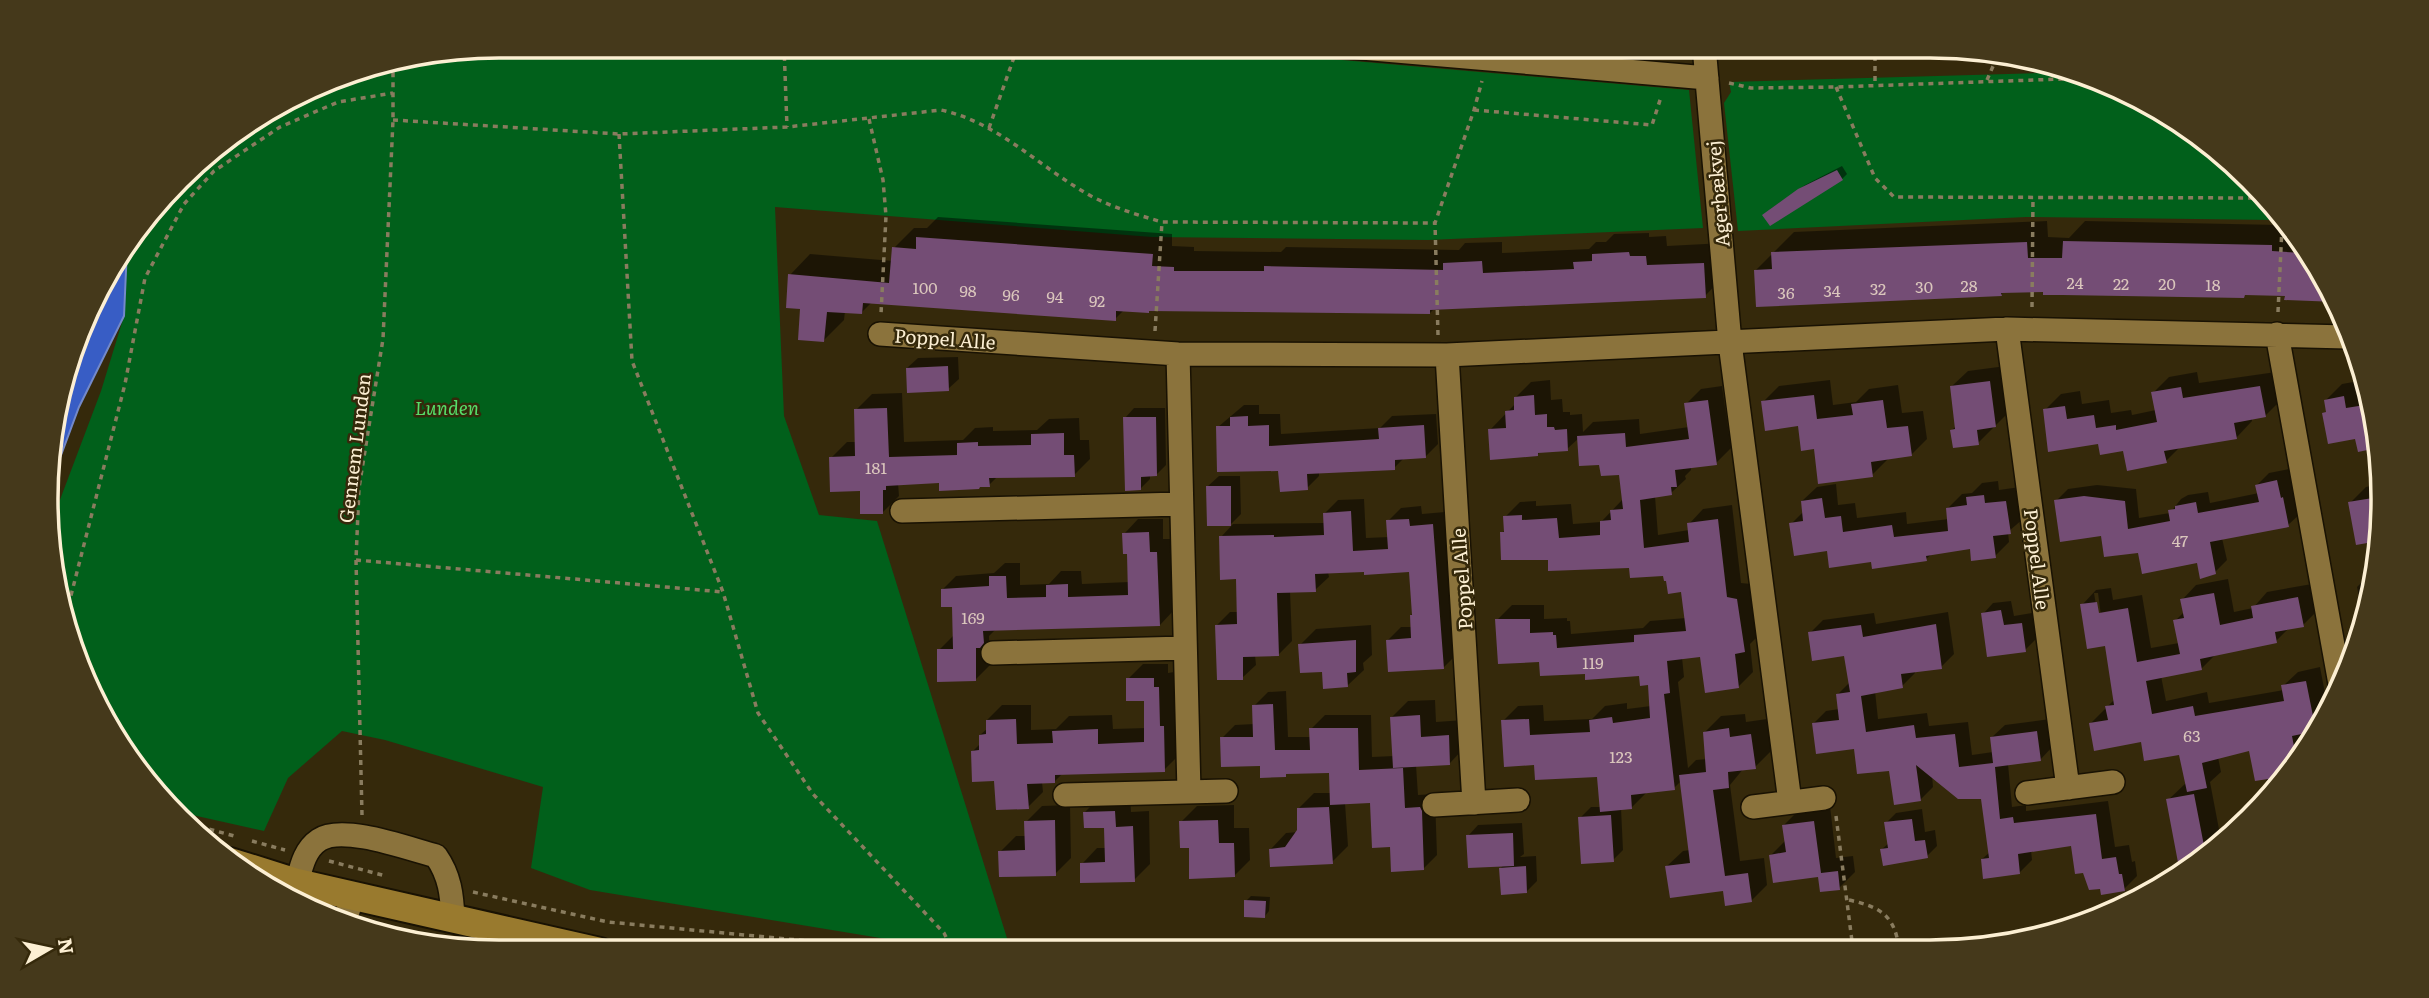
<svg xmlns="http://www.w3.org/2000/svg" width="2429" height="998" font-family="Literata,serif">
<style>
.green{fill:#01601b}
.water{fill:#385dc5;stroke:#7389c9;stroke-width:2}
.shadow{fill:#0007;fill-rule:evenodd}
.building{fill:#744d75}
.lines{fill:none;stroke-linecap:round;stroke-linejoin:round}
.minor-casing{stroke:#191203;stroke-width:26}
.major-casing{stroke:#191203;stroke-width:32}
.path{stroke:#897c5f;stroke-width:3.5;stroke-dasharray:5 5;stroke-linecap:butt}
.minor{stroke:#8b733c;stroke-width:23}
.major{stroke:#997a2e;stroke-width:28}
.labels{text-anchor:middle;dominant-baseline:central;stroke-width:5;stroke-linejoin:round;paint-order:stroke}
.number-label{font-size:16px;fill:#dac6bc}
.street-label{font-size:19px;fill:#fcefd3;stroke:#35290b}
.park-label{font-size:19px;font-style:italic;fill:#56de69;stroke:#35290b}
.rim{fill:none;stroke:#fcefd3;stroke-width:3.5}
</style>
<rect width="100%" height="100%" fill="#35290b"/>
<path class="green" d="M499,46H1181L1689,90L1703,228L1428,240L1152,237L775,207L784,416L819,515L877,521L1011,951L947,949L590,890L531,868L543,787L385,740L342,731L288,778L264,831L179,812L122,751L54,588L52,521L101,391L124,316L127,248L200,158L353,70Z
M2080,72L2229,158L2276,220L2026,217L1738,231L1724,103L1731,92L1729,82Z"/>
<path class="water" d="M127,248L124,316L79,407L51,482L49,439L106,273Z"/>
<path class="shadow" d="M1748,46H1874L1863,57L1816,58L1815,50L1748,51Z
M1939,47L1981,54L1977,58L1939,51Z
M1842,166L1847,174L1842,179L1769,210L1805,185Z
M938,217L1172,234V246L1194,247V251L1281,252L1286,247L1459,250L1465,243L1502,242V253L1589,249L1596,242H1606L1614,234L1649,233V237L1666,236L1667,246L1724,243L1725,275L1705,296L1435,308L1430,313L1124,310L1115,319L872,302L861,313L845,311L844,320L823,341L802,308L790,275L810,254L893,261L894,248L914,228H927Z
M2047,221L2048,237L2069,238L2085,221L2280,225L2337,301L2286,298L2287,294L2247,293L2244,296L2045,290L2004,291L2001,295L1756,270L1794,232Z
M958,357L959,379L948,389L907,368L918,358Z
M2006,366L2011,410L1978,443L1952,430L1957,425L1952,386L1968,371Z
M2197,372L2199,383L2276,372L2281,400L2265,416L2252,418V421L2237,437L2182,445L2166,461L2100,442L2045,410L2061,394L2080,391L2082,404L2109,400L2111,413L2131,410L2132,415L2156,410L2153,393L2169,377Z
M1550,380L1551,400L1562,399L1563,412H1570V415L1582,414L1583,432L1593,422L1639,419L1640,434L1689,427L1686,404L1701,389L1722,386L1731,448L1716,463L1691,466V470L1685,476L1686,479L1671,493L1655,496L1658,535L1689,530V524L1703,509L1732,505L1741,583L1751,584L1758,636L1750,644L1753,672L1738,687L1701,655L1682,657L1684,677L1678,682L1688,768L1696,760L1707,759L1705,732L1721,716L1745,714L1746,722L1767,719L1771,751L1755,767L1744,768L1730,785L1740,861L1764,858L1767,885L1751,901L1667,866L1683,851L1690,850L1681,781L1674,788L1646,793L1632,807L1621,808L1623,850L1613,860L1580,818L1591,807H1602L1599,775L1536,763L1503,721L1518,706L1543,705L1544,721L1592,719L1605,706L1627,703V709L1651,706L1649,683L1641,674L1586,672L1541,660L1497,620L1512,605H1544V619L1567,618V621H1570L1571,634L1643,628L1650,621L1686,618L1682,590L1664,574L1631,566L1550,558L1502,533L1506,529L1505,517L1520,502L1536,501V506L1571,504L1573,524L1601,522L1623,499L1620,473L1600,463L1579,438L1567,449L1541,451L1537,455L1490,430L1516,403L1515,398L1531,382Z
M1830,380L1833,405L1856,402L1869,389L1898,385L1902,413L1923,411L1927,439L1911,455L1888,459L1872,475L1815,447L1799,424L1763,402L1779,386Z
M2359,381L2376,446L2357,437L2324,414L2328,410L2326,400L2342,384Z
M902,393L904,442L963,440L975,428L993,427V431L1037,430L1049,419L1079,418L1080,440H1089L1090,459L1074,475L998,476L989,485L940,482L898,483L899,496L883,512L831,458L847,442H857L856,410L872,394Z
M1244,405H1259V414H1280L1281,434L1380,428L1392,416L1436,414L1438,444L1426,456L1405,457L1394,468L1319,471V476L1307,488L1218,427Z
M1134,408H1165L1166,465L1156,475H1150V479L1140,489L1125,418Z
M2289,469L2300,514L2288,525L2222,538L2227,560L2215,572L2198,561L2139,551L2103,534L2056,501L2068,489L2097,485L2136,489L2139,518L2170,513L2181,499L2188,495L2208,492L2210,503L2259,493L2257,485L2269,473Z
M1219,476H1240L1241,514L1231,524L1325,523V513L1338,500L1364,499L1366,538L1389,537L1388,521L1401,508L1421,506L1422,514L1445,512L1457,654L1444,667L1388,640L1401,627H1412L1411,615L1414,613L1410,570L1328,572L1329,577L1315,590L1290,591L1292,641L1279,654L1255,655L1256,665L1242,678L1217,625L1230,612H1239L1238,577L1221,537L1233,524L1208,525V486Z
M1998,481L1999,490L2020,487L2024,518L2008,532L2009,542L1995,556L1971,547L1932,554L1926,559L1872,560L1829,549L1791,524L1804,511L1802,501L1817,487L1836,484L1838,505L1855,503L1857,518L1906,512L1907,524L1949,519L1947,509L1962,494L1972,493L1982,483Z
M2380,484L2373,539L2350,503L2366,487Z
M1138,519H1163V539H1171L1174,610L1160,625L996,629L989,636L990,665L975,680L939,650L953,636L954,605L942,590L956,576L994,573L1005,563H1020V585L1049,584L1061,571H1081L1082,584L1129,582V552L1124,534Z
M2368,576L2363,616L2357,587Z
M2228,579L2234,612L2253,608L2267,592L2312,584L2317,611L2303,625L2289,628L2276,641L2217,653L2202,668L2161,676L2166,701L2207,692L2209,703L2284,690L2283,686L2298,672L2320,667L2328,709L2320,725L2315,730L2308,731L2310,744L2307,751L2269,794L2266,777L2251,749L2218,757L2221,772L2210,782L2222,845L2189,867L2168,800L2186,783L2180,753L2091,723L2115,699L2106,644L2082,605L2096,590L2111,588L2113,600L2142,595L2151,648L2179,643L2175,621L2184,612L2182,600L2196,585ZM2094,593H2098L2101,616L2098,617Z
M2011,601L2014,616L2032,613L2036,639L2025,650L1983,614L1993,603Z
M1948,612L1954,654L1941,667L1915,670V673L1902,686L1875,691L1878,719L1927,713L1929,726L1968,722L1972,755L1993,752L1991,738L2005,725L2050,719L2053,746L2040,760L2008,764L2012,807L2026,805V811L2108,801L2115,847L2129,845L2132,862L2135,861L2137,876L2124,889L2073,844L2031,850L2032,860L2019,873L1982,859L1990,852L1983,797L1932,775L1933,787L1920,800L1891,769L1813,724L1826,711L1839,709L1837,695L1850,682L1846,654L1810,633L1823,620L1874,613L1876,624Z
M1371,625L1372,655L1363,663L1364,670L1348,685L1323,670L1300,645L1316,629Z
M1143,664H1168V673L1174,672L1175,712H1178L1179,755L1164,770L1063,773L1054,782H1042L1043,792L1028,807L996,779L973,751L981,743L980,735L988,728L987,720L1002,705H1031V730L1056,729L1069,716L1112,715L1113,729L1146,728V699L1128,679Z
M1286,691L1288,737H1311V729L1325,715H1371L1372,757L1394,756L1392,717L1408,701L1435,700L1436,722L1464,720L1465,747L1450,763L1416,765L1418,795L1434,794L1435,797L1437,855L1424,868L1391,845L1372,801L1345,803L1348,846L1332,862L1271,849L1286,833L1299,832L1298,809L1314,793H1331V771L1288,772L1285,775L1261,764L1222,738L1235,725L1254,724V706L1268,692Z
M1101,796H1130L1131,812L1149,811L1150,864L1134,880L1082,864L1097,848H1106V826L1085,812Z
M1070,805L1071,858L1055,874L1000,852L1016,836H1026V822L1042,806Z
M1234,805V828H1249L1250,860L1234,876L1190,846L1181,822L1197,806Z
M1830,806L1836,858L1853,856L1855,872L1839,888L1819,875L1771,855L1786,840L1784,825L1800,809Z
M1922,809L1925,832L1935,830L1937,846L1927,856L1882,849L1889,843L1886,823L1896,813Z
M1522,823L1524,854L1520,857L1536,856L1537,881L1526,892L1501,868L1504,864L1468,836L1478,825Z
M1251,896L1270,897L1269,911L1265,916L1246,901Z"/>
<path class="building" d="M1837,170L1843,180L1770,226L1762,215L1798,189Z
M916,237L1153,254L1152,266L1174,267V271H1264V266L1443,270V263L1482,261L1483,273L1574,269L1573,262L1592,261V254L1629,252L1630,256H1646L1647,265L1704,263L1706,298L1430,310V314L1149,311V313L1116,311V321L863,303L862,314L827,312L824,342L798,340L800,309L786,308L788,274L889,283L892,247L916,249Z
M2063,241L2272,245V251L2302,253L2338,302L2284,300L2285,296L2245,295L2244,298L2062,295H2043V292L2001,293L2002,296L1756,307L1754,270L1772,269L1771,252L2027,242L2028,258H2062Z
M948,366L949,391L907,393L906,368Z
M1990,381L1996,427L1977,430L1979,445L1953,448L1950,430L1955,429L1950,386Z
M2260,386L2266,417L2234,423L2237,439L2164,451L2167,463L2127,471L2123,451L2100,455L2098,444L2048,452L2043,409L2065,406L2067,419L2094,415L2096,428L2116,425V430L2157,422L2151,392L2181,387L2183,398Z
M1534,395L1535,415L1547,414V427H1554L1555,430L1567,429L1568,451L1538,453V456L1490,460L1488,429L1506,428L1505,411L1514,410V397Z
M1814,395L1817,419L1853,415L1851,404L1883,400L1887,428L1908,426L1912,456L1871,462L1873,477L1818,484L1814,449L1801,451L1798,426L1765,431L1761,401Z
M2344,396L2346,408L2365,405L2377,448L2358,452L2355,439L2328,444L2322,413L2326,412L2324,400Z
M1708,400L1717,465L1675,470L1677,487H1671L1672,495L1640,500L1644,548L1689,542L1687,523L1718,519L1727,597L1737,599L1745,652L1735,654L1739,688L1705,693L1700,657L1667,661L1670,693L1664,694L1675,790L1631,795L1632,809L1600,812L1597,777L1535,780L1534,765L1504,767L1501,720L1529,719L1530,735L1590,732L1589,720L1612,717L1613,723L1650,718L1648,685L1640,686L1639,676L1585,680V674L1540,676L1539,662L1498,664L1495,619H1530V633L1553,632V635H1556L1557,648L1634,642V635L1686,631L1681,592L1668,594L1666,581H1664L1663,576L1630,578L1629,568L1548,571V560H1501L1500,532H1504L1503,516L1522,515V520L1557,518L1559,538L1600,535V521L1611,520L1610,510L1623,509L1619,475L1601,476L1599,465L1579,466L1577,436L1625,433L1626,447L1689,439L1684,403Z
M887,408L889,457L957,455V443L978,442V446L1031,445V434L1064,433V455H1074L1075,477L989,478L990,487H980L979,489L939,491V483L886,486V490H883V514H860V491L830,492L829,457L855,456L854,409Z
M1248,416V426L1269,425V446L1379,439L1378,428L1424,425L1426,458L1395,460V470L1307,474L1308,490L1280,492L1278,471L1217,472L1216,426H1230V417Z
M1123,417H1156L1157,476L1141,477V490L1125,491Z
M2277,480L2281,498L2283,497L2289,527L2210,542L2216,574L2200,579L2197,563L2142,574L2138,553L2104,557L2101,536L2060,542L2054,500L2084,496L2125,501L2128,529L2170,521L2168,510L2175,509V506L2196,502L2198,513L2259,502L2255,485Z
M1206,486H1231V526H1207Z
M1984,495L1985,503L2006,501L2011,534L1993,536L1996,558L1971,561L1970,549L1926,556L1927,561L1872,569L1871,562L1829,568L1827,551L1794,556L1789,523L1803,521L1801,501L1822,498L1825,518L1841,516L1843,532L1892,525L1894,537L1948,531L1946,508L1967,505L1966,497Z
M2379,497L2373,542L2356,545L2348,502Z
M1351,511L1353,551L1388,549L1386,520L1409,519L1410,526L1433,524L1444,669L1388,672L1386,640L1411,638L1410,615H1412L1409,572L1364,575V572L1315,574L1316,592L1277,593L1279,656L1243,657V680H1217L1215,625L1237,624L1236,579L1220,580L1219,536L1274,535V537L1324,535L1323,513Z
M1149,532L1150,552H1157L1160,626L983,631L984,643L980,648H976V681L937,682V649H953L952,607H941V589L989,586V576H1006L1007,598L1046,597V585L1068,584V597L1128,595L1127,554H1123L1122,533Z
M2214,593L2220,625L2253,618L2251,606L2298,597L2304,627L2275,632L2277,643L2200,659L2202,670L2146,681L2152,714L2193,706L2195,716L2284,701L2281,685L2306,681L2316,731L2292,736L2297,762L2271,792L2268,779L2255,781L2249,751L2202,763L2207,788L2187,792L2179,755L2144,761L2141,742L2094,751L2089,723L2108,720L2105,706L2114,705L2105,646L2087,649L2080,604L2097,602L2099,613L2128,608L2137,662L2180,654L2173,620L2184,618L2180,599Z
M2001,610L2004,625L2022,623L2026,652L1987,657L1981,613Z
M1936,624L1942,669L1901,674L1903,688L1861,696L1866,732L1914,725L1916,738L1955,734L1959,767L1993,763L1990,737L2037,731L2041,761L1995,767L2000,819L2013,817L2014,823L2096,814L2102,859L2116,857L2119,874H2122L2125,891L2101,895L2100,889L2089,890L2083,873L2075,874L2071,846L2018,854L2020,874L1983,879L1981,859L1989,858L1981,799H1958L1916,765L1921,801L1894,805L1889,771L1857,774L1854,749L1816,754L1812,723L1839,720L1836,694L1850,692L1844,656L1812,661L1808,632L1861,625L1863,637Z
M1356,640V672L1347,673L1348,687L1323,689L1322,672L1300,673L1298,644Z
M1126,678H1154V687H1159L1160,726H1164L1165,772L1055,775V783L1027,784L1029,809L996,810L994,781L972,782L971,751L979,750V735L986,734V720L1016,719L1017,744L1053,743L1052,731L1098,729V744L1144,742V701H1126Z
M1273,704L1275,750H1310L1309,728H1358L1359,770L1403,768L1405,808L1420,807L1422,811L1424,870L1391,872L1390,847L1372,848L1370,803L1330,805L1329,773L1286,774V777L1260,778V766L1221,767L1220,737H1253L1252,705Z
M1420,715L1421,737L1449,735L1450,765L1393,768L1390,717Z
M1729,728L1730,737L1751,734L1756,769L1728,772L1729,788L1713,790L1725,876L1748,873L1752,902L1725,906L1723,891L1670,898L1665,866L1690,863L1679,775L1706,772L1703,732Z
M2194,794L2206,856L2180,873L2166,799Z
M1329,807L1333,864L1270,867L1269,849L1285,847L1297,830V808Z
M1115,811L1116,827L1133,826L1135,882L1080,883V863L1105,862L1104,828H1084L1083,812Z
M1611,815L1614,862L1581,864L1578,817Z
M1912,819L1915,841L1925,840L1928,858L1883,866L1880,849L1888,848L1884,822Z
M1055,820L1056,876L999,877L998,851L1025,850L1024,821Z
M1218,820L1219,843H1234L1235,877L1189,879V848H1180L1179,821Z
M1814,821L1821,873L1838,871L1840,890L1820,892L1818,877L1773,883L1769,855L1786,852L1782,825Z
M1513,833L1514,866L1468,868L1466,835Z
M1526,866L1527,893L1501,895L1499,868Z
M1244,900L1266,901L1265,918L1244,917Z"/>
<g class="lines">
<defs>
<path id="minor" d="M1338,46L1707,78
M1704,46L1730,343L1790,802
M2007,329L2068,788
M880,334L1178,354L1447,355L2007,329L2347,337
M2277,334L2340,684
M1178,354L1189,792
M1447,355L1474,803
M902,511L1181,504
M993,653L1185,648
M2027,793L2113,782
M1065,795L1226,791
M1434,805L1518,800
M1753,807L1824,798
M297,883C301,868 304,850 319,840C343,824 409,849 436,856C450,876 452,895 453,919
M344,923L353,896"/>
<path id="major" d="M230,862L297,883L600,952"/>
</defs>
<use href="#minor" class="minor-casing"/>
<use href="#major" class="major-casing"/>
<path class="path" d="M784,46L787,127
M1875,46V84
M1987,80L1997,57
M1729,83L1751,88L1836,87L2091,78
M1836,87L1875,178L1894,197L2259,198
M1474,110L1652,125L1661,97
M869,119L883,180L886,216L881,314
M393,120L619,134L787,127L941,110C1000,123 1040,168 1091,196C1114,208 1138,215 1162,222L1435,223
M989,128L1018,46
M619,134L632,361L723,592L758,713L813,794L944,933L953,951
M2032,307L2033,197
M2278,312L2282,227
M1155,331L1162,222
M1438,335L1435,223L1474,110L1482,81
M356,560L723,592
M66,615L125,384L145,278L184,204L214,171L280,127L338,102L393,93
M362,815L356,560L359,488L383,339L393,120V63
M1836,816L1853,949
M190,824L238,837
M252,841L285,850
M329,861L386,876
M473,892L608,922L914,951
M1849,900C1880,907 1895,915 1899,949"/>
<use href="#minor" class="minor"/>
<use href="#major" class="major"/>
</g>
<g class="labels">
<g class="number-label">
<text x="2075" y="282">24</text>
<text x="2121" y="283">22</text>
<text x="2167" y="283">20</text>
<text x="2213" y="284">18</text>
<text x="1969" y="285">28</text>
<text x="1924" y="286">30</text>
<text x="925" y="287">100</text>
<text x="1878" y="288">32</text>
<text x="968" y="290">98</text>
<text x="1832" y="290">34</text>
<text x="1786" y="292">36</text>
<text x="1011" y="294">96</text>
<text x="1055" y="296">94</text>
<text x="1097" y="300">92</text>
<text x="876" y="467">181</text>
<text x="2180" y="540">47</text>
<text x="973" y="617">169</text>
<text x="1593" y="662">119</text>
<text x="2192" y="735">63</text>
<text x="1621" y="756">123</text>
</g>
<g class="street-label">
<text transform="translate(1717 194) rotate(-95)">Agerbækvej</text>
<text transform="translate(945 338) rotate(4)">Poppel Alle</text>
<text transform="translate(354 448) rotate(-83)">Gennem Lunden</text>
<text transform="translate(2038 559) rotate(83)">Poppel Alle</text>
<text transform="translate(1461 579) rotate(-94)">Poppel Alle</text>
</g>
<g class="park-label">
<text x="447" y="407">Lunden</text>
</g>
</g>
<path d="M0 0H2429V998H0ZM499 58H1930A441 441 0 0 1 2371 499V499A441 441 0 0 1 1930 940H499A441 441 0 0 1 58 499V499A441 441 0 0 1 499 58Z" fill="#45391b" fill-rule="evenodd"/>
<path class="rim" d="M499 58H1930A441 441 0 0 1 2371 499V499A441 441 0 0 1 1930 940H499A441 441 0 0 1 58 499V499A441 441 0 0 1 499 58Z"/>
<g transform="translate(49 949) rotate(81)" stroke="#35290b" stroke-width="5" paint-order="stroke">
<path d="M0-5L12 26L0 18L-12 26Z" fill="#fcefd3"/>
<text y="-10" font-size="19" font-weight="bold" text-anchor="middle" fill="#fcefd3">N</text>
</g>
</svg>
